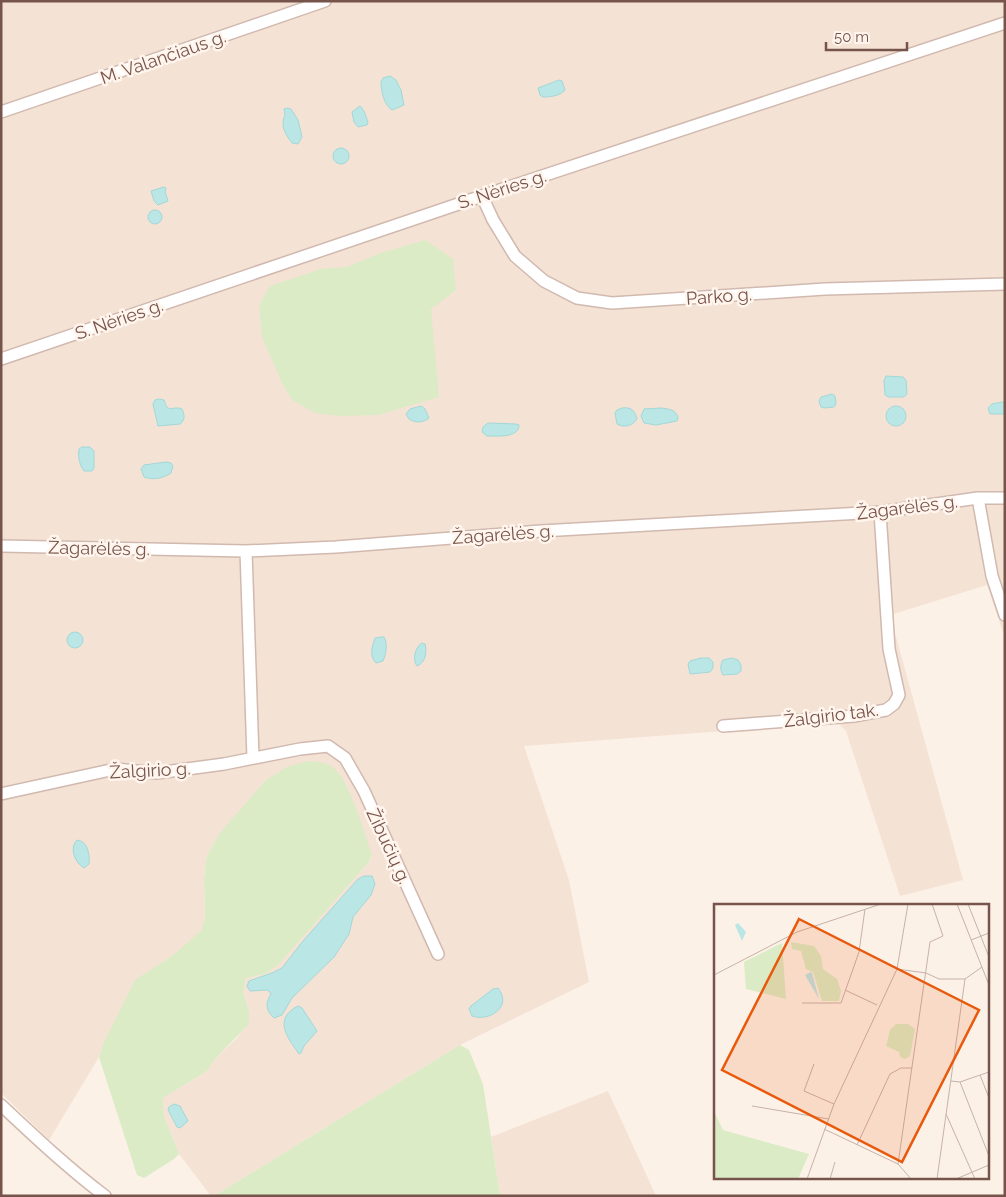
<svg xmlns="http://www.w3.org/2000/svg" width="1006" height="1197" font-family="Raleway,sans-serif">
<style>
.residential{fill:#f4e2d5}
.green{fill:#daebc5}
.water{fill:#bbe6e6;stroke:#a1d8d8}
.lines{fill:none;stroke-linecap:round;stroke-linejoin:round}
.minor-casing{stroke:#d1b9af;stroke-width:14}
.minor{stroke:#fff;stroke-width:11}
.labels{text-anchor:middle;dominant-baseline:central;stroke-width:5;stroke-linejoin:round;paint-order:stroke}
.street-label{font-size:18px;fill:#77544b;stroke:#fff5ed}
.inset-road{fill:none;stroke:#c7b2a9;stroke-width:1}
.view{fill:#e8590c;fill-opacity:0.15;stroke:#e8590c;stroke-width:2.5}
.inset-edge{fill:none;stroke:#77544b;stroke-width:2.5}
</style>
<rect width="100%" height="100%" fill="#fcf1e7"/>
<path class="residential" d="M1,1H1005V638L987,585L890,615L963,880L900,896L846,731L835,720L818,724L524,746L569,880L589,982L460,1045L214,1196H211L179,1154L164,1116L163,1098L207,1071L215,1059L236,1039L249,1023V1011L243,992L246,978L265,974L279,964L368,863L372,856L346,785L336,770L219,834L207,855L204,878L205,918L201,932L172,956L103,1044L99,1057L49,1140L1,1093Z
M608,1091L656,1196H500L491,1137Z"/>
<path class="green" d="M425,240L453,259L456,290L431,309L439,397L378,415L340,416L315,413L292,400L282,383L262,337L259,306L270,286L321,269L347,267L381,253Z
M308,761C319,762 328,762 336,770C350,784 365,835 372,855L368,863L279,964L265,974L246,978L243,992L249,1011V1024L215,1059L207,1071L163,1098L164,1116L179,1154L174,1159L144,1178L137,1175L99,1057L103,1044L135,980L172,956L201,931L205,918L204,878L207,855L219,834L266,780L287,767Z
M460,1045L469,1050L483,1084L500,1196H214Z"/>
<path class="water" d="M390,76L396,80L401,90L404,105L392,110C384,105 381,91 381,82L383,78Z
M559,80L562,81L565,90C560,96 550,97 543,97L540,95L538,88Z
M360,106L364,111L368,122L367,125L358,127L354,122L352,112Z
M287,108L291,109L298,120L302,137L298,144L292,143C285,134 280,125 285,115L284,109Z
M333 156a8 8 0 1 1 16 0a8 8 0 1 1-16 0Z
M164,187L166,188L165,192L168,201L158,205L154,201L151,191Z
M148 217a7 7 0 1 1 14 0a7 7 0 1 1-14 0Z
M886,376L903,377L906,380L907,394L904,397H888L885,395L884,381Z
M832,394L835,396L836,404L834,407L824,408L821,407L819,401L821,397Z
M159,399L164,400C168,415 172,405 182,409C185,416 185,420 180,424L158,426L153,404L155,400Z
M1002,402L1005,403V414H990L988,408L992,404Z
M886 416a10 10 0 1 1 20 0a10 10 0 1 1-20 0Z
M421,406L425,409L429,418C423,423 415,423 409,419L406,414L410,409Z
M622,408C631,407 635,410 637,419C632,426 625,428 617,424L615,413L617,410Z
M661,408C668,409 675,409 678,417L677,421L656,425L644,423L641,416L644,409Z
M488,423L516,424L519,425C519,438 497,436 487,436L482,432L483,427Z
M82,447H90L94,451V468L92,471H84C79,464 78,457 79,449Z
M166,462L171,463L173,466L171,473C162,479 153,480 144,477L141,469L144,465Z
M67 640a8 8 0 1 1 16 0a8 8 0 1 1-16 0Z
M381,637H384C388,644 386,654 383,661L376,663C369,656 372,647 375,638Z
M422,643L425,644C427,652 426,662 417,666C412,660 415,647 422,643Z
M701,658H709L713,662V668L710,672L690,674L688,664L690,661Z
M732,658L738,660L741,665V671L737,674L723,675C720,670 720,665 723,660Z
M77,840C88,841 90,855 89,864L84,868C75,863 69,848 77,840Z
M364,876H372L375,884L371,895L353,917L349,934L334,957L292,998L282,1015L274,1018C266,1011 265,1003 271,994L268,990L250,991L247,986L249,981L272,973L282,968L303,941L358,879Z
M498,988C513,1007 489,1022 472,1016L469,1009L471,1006L493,989Z
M298,1006L302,1008L317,1031L304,1046L301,1053L299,1054C287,1037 273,1019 298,1006Z
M174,1104L180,1106L188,1121L180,1128L177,1127L168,1110L169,1107Z"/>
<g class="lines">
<defs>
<path id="minor" d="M1,112L325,1
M482,196L493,220L515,256L544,281L577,298L612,303L825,289L1005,284
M1,359L482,196L1005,23
M978,498L992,576L1005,615
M1,546L246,551L336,547L541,531L880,512L978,498H1005
M246,551L253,758
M723,726L854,716L886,710L894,704L899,695L889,649L880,512
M1,794L115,769L157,773L224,764L300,749L328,746L345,758L364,791L438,954
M1,1105C35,1137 68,1168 105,1196"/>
</defs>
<use href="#minor" class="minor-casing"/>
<use href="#minor" class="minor"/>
</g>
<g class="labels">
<g class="street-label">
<text transform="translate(163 57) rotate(-19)">M. Valančiaus g.</text>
<text transform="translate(502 189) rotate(-18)">S. Nėries g.</text>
<text transform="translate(719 296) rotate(-4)">Parko g.</text>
<text transform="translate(119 319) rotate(-19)">S. Nėries g.</text>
<text transform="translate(907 507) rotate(-7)">Žagarėlės g.</text>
<text transform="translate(503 534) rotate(-4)">Žagarėlės g.</text>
<text transform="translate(99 548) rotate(1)">Žagarėlės g.</text>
<text transform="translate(831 715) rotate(-7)">Žalgirio tak.</text>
<text transform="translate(150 770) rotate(-3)">Žalgirio g.</text>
<text transform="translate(389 846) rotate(65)">Žibučių g.</text>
</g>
</g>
<g transform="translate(714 904)">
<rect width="275" height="275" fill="#fcf1e7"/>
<path d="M77,38L100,42L107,52L109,65L123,75L127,87L125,97H108L99,68L92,65L87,47L78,45ZM68,39L72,95L32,85L30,58ZM182,120H194L201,125L196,152L191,155L186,153L185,148L172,142L176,126ZM0,207L9,226L95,250L84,275H0Z" fill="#daebc5"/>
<path d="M24,19L32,28L28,37L21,21ZM97,68L98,69L105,95L91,71Z" fill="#bbe6e6"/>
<path class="inset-road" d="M243,0L275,81M254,0L275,53M257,36L275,29M183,65L212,69L225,75H251M0,71L83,28L167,0M131,86L163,101M88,99H127L145,48L151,5M100,160L90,187L120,200M266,171L275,194M237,177L246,178L275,168M246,178L275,252M38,202L115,215M232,210L261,275M110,225L184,260L197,275M143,241L176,170L187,164H198M184,260L216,38L229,32L218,0M93,275L120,200L183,65L194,0M116,275L121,258M223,275L251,75L268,63M242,275L275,261"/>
<path class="view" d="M85,15L265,106L188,258L8,166Z"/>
<rect width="275" height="275" class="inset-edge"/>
</g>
<rect width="1006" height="1197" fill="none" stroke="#77544b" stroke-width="5"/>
<path d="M826 42v8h81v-8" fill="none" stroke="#77544b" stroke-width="2.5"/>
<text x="834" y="42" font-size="15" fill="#77544b" stroke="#fff5ed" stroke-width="4" paint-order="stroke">50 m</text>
</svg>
